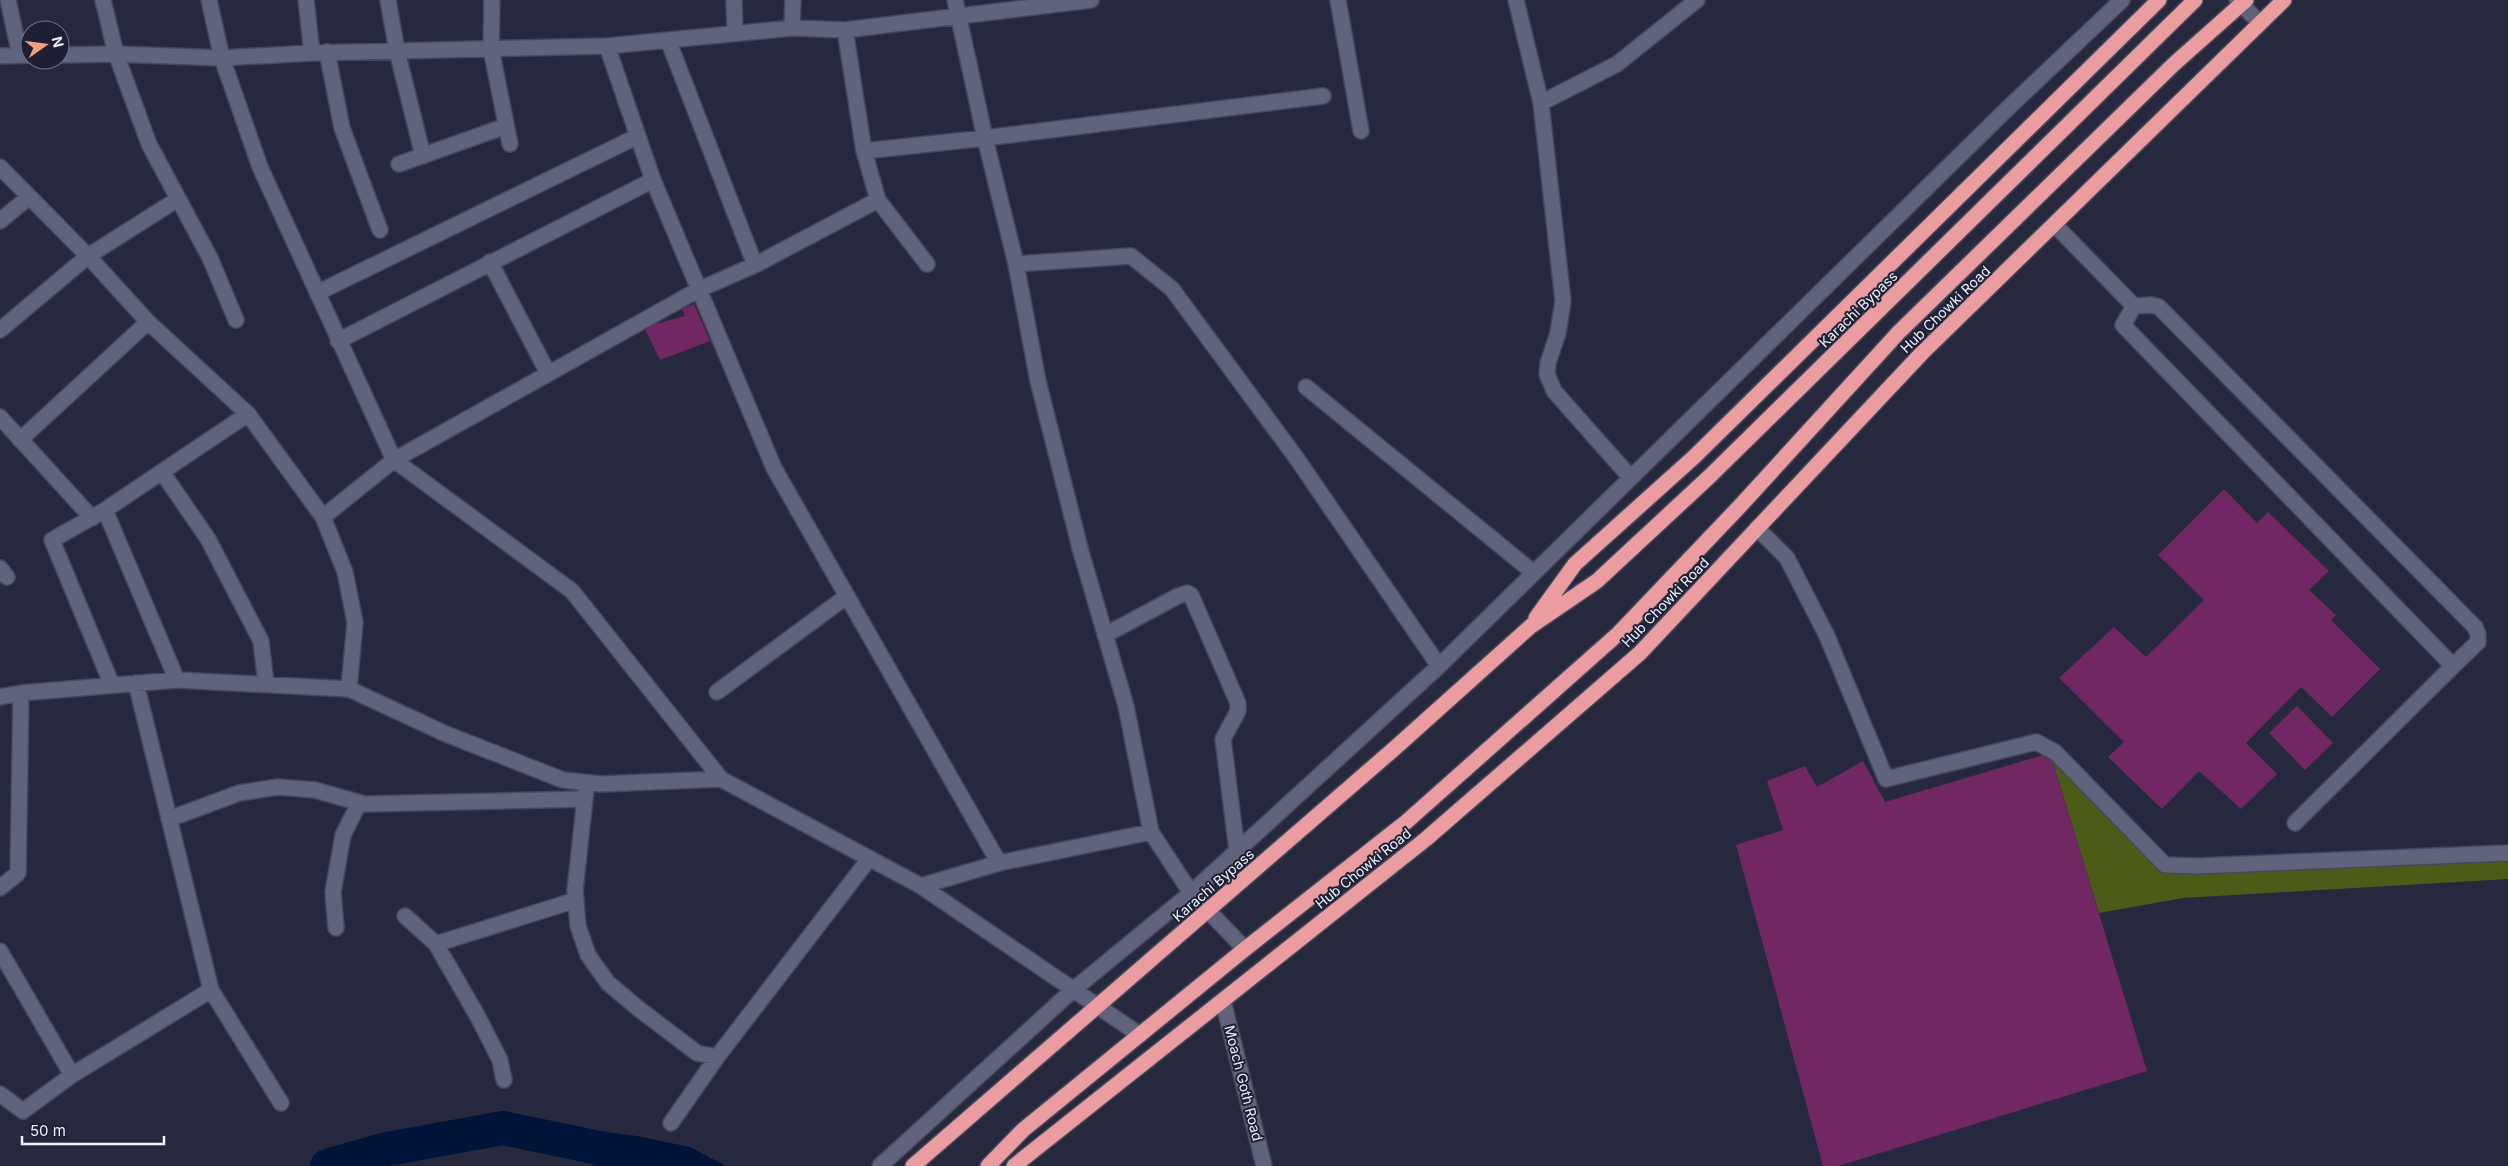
<svg xmlns="http://www.w3.org/2000/svg" width="2508" height="1166" font-family="Inter,sans-serif">
<style>
.green{fill:#4c5b18}
.water{fill:#001338}
.lines{fill:none;stroke-linecap:round;stroke-linejoin:round}
.river{stroke:#001338;stroke-width:34}
.building{fill:#702764}
.minor-casing{stroke:#464759;stroke-width:18}
.highway-casing{stroke:#464759;stroke-width:18}
.minor{stroke:#60637c;stroke-width:15}
.highway{stroke:#ea9ca1;stroke-width:15}
.labels{text-anchor:middle;dominant-baseline:central;stroke-width:4;stroke-linejoin:round;paint-order:stroke}
.street-label{font-size:14px;fill:#f1f2fe;stroke:#1d1f34}
</style>
<rect width="100%" height="100%" fill="#26293e"/>
<path class="green" d="M2050,753L2165,869L2508,856V879L2183,898L2099,913Z"/>
<path class="water" d="M590,1130L637,1136L690,1147L726,1166H593Z"/>
<g class="lines">
<path class="river" d="M327,1166L382,1150L503,1128L652,1159L674,1166"/>
</g>
<path class="building" d="M694,304L710,341L660,360L644,327L685,316L682,309Z
M2224,489L2257,523L2268,512L2329,571L2309,590L2336,615L2331,620L2380,669L2332,717L2301,687L2246,743L2277,774L2241,809L2199,771L2162,809L2108,757L2124,742L2059,678L2114,627L2146,657L2204,600L2158,555Z
M2297,706L2333,743L2305,770L2269,733Z
M2050,753L2147,1071L1838,1166H1823L1736,845L1783,830L1767,781L1805,766L1817,787L1863,761L1885,802Z"/>
<g class="lines">
<defs>
<path id="minor" d="M8,0L20,55
M103,0L116,54L149,144L210,258L236,320
M209,0L222,58L260,167L394,460L572,591L721,779L921,886L1140,1035
M306,0L312,53
M388,0L397,51L423,156
M492,0L491,49L510,144
M734,0L735,33
M955,0L985,138L1016,264L1038,381L1081,552L1126,706L1151,832L1191,893L1245,949
M1338,0L1361,131
M1516,0L1541,103L1617,64L1697,0
M2237,0L2260,23
M792,28L793,0
M845,30L864,151L878,200L927,264
M668,40L755,265
M607,46L792,28L845,30L1091,0
M327,52L342,128L380,230
M60,55L116,54L222,58L312,53L607,46L653,180L774,468L999,863
M0,56L29,55
M1541,103L1563,301L1558,333L1548,363L1547,374L1554,391L1631,478
M864,151L985,138L1323,96
M399,164L506,126
M0,167L88,256L148,322L248,414L323,517L345,572L355,622L349,689
M0,221L29,197
M2055,225L2134,306L2123,325L2453,666L2295,823
M490,262L548,373
M1016,264L1131,256L1172,289L1295,456L1439,666
M319,292L638,136
M2134,306L2152,305L2159,307L2475,627L2478,634V642L2453,666
M0,330L88,256L178,199
M338,341L653,180
M1306,387L1534,573
M0,417L92,518
M20,440L148,322
M162,472L208,539L261,641L266,684
M105,510L177,680
M323,517L394,460L698,290L755,265L878,200
M1757,528L1787,558L1827,636L1886,779L2036,742L2055,752L2165,865L2198,866L2508,853
M0,568L7,577
M1105,635L1178,596L1187,593L1191,595L1238,703V711L1223,739L1237,851
M112,685L52,540L105,510L248,414
M717,692L847,596
M0,697L21,693L177,680L349,689L446,734L563,780L601,784L721,779
M586,789L575,890L578,926L588,955L608,983L639,1009L697,1053L717,1057
M169,819L239,793L278,787L315,790L364,804L585,799
M921,886L999,863L1151,832
M0,888L18,873L21,693
M405,916L436,944L478,1017L500,1060L504,1080
M336,928L333,892L343,835L359,803
M436,944L576,900
M0,951L72,1075
M211,990L281,1103
M1223,1001L1264,1166
M0,1094L23,1111L72,1075L211,990L136,683
M671,1123L717,1057L869,859
M880,1166L1073,990L1191,893L1439,666L2007,109L2122,0"/>
<path id="highway" d="M1536,618L1575,564L1694,457L2159,0
M913,1166L1395,748L1531,626L1597,581L1709,477L2195,0
M988,1166L1023,1130L1245,949L1405,823L1619,633L1741,505L1899,332L2174,64L2246,0
M1014,1166L1426,839L1640,653L1922,353L2284,0"/>
</defs>
<use href="#minor" class="minor-casing"/>
<use href="#highway" class="highway-casing"/>
<use href="#minor" class="minor"/>
<use href="#highway" class="highway"/>
</g>
<g class="labels">
<g class="street-label">
<text transform="translate(1858 309) rotate(-44)">Karachi Bypass</text>
<text transform="translate(1945 309) rotate(-44)">Hub Chowki Road</text>
<text transform="translate(1665 602) rotate(-46)">Hub Chowki Road</text>
<text transform="translate(1363 868) rotate(-39)">Hub Chowki Road</text>
<text transform="translate(1213 885) rotate(-41)">Karachi Bypass</text>
<text transform="translate(1244 1083) rotate(76)">Moach Goth Road</text>
</g>
</g>
<g transform="translate(45 45) rotate(76)"><circle r="24" fill="#1d1f34" stroke="#727385"/>
<path d="M0-4L9 19L0 12L-9 19Z" fill="#f1a17d"/>
<text y="-8" font-size="14" font-weight="bold" text-anchor="middle" fill="#f1f2fe">N</text>
</g>
<path d="M22 1136v8h142v-8" fill="none" stroke="#f1f2fe" stroke-width="2.5"/>
<text x="30" y="1136" font-size="15" fill="#f1f2fe" stroke="#1d1f34" stroke-width="4" paint-order="stroke">50 m</text>
</svg>
